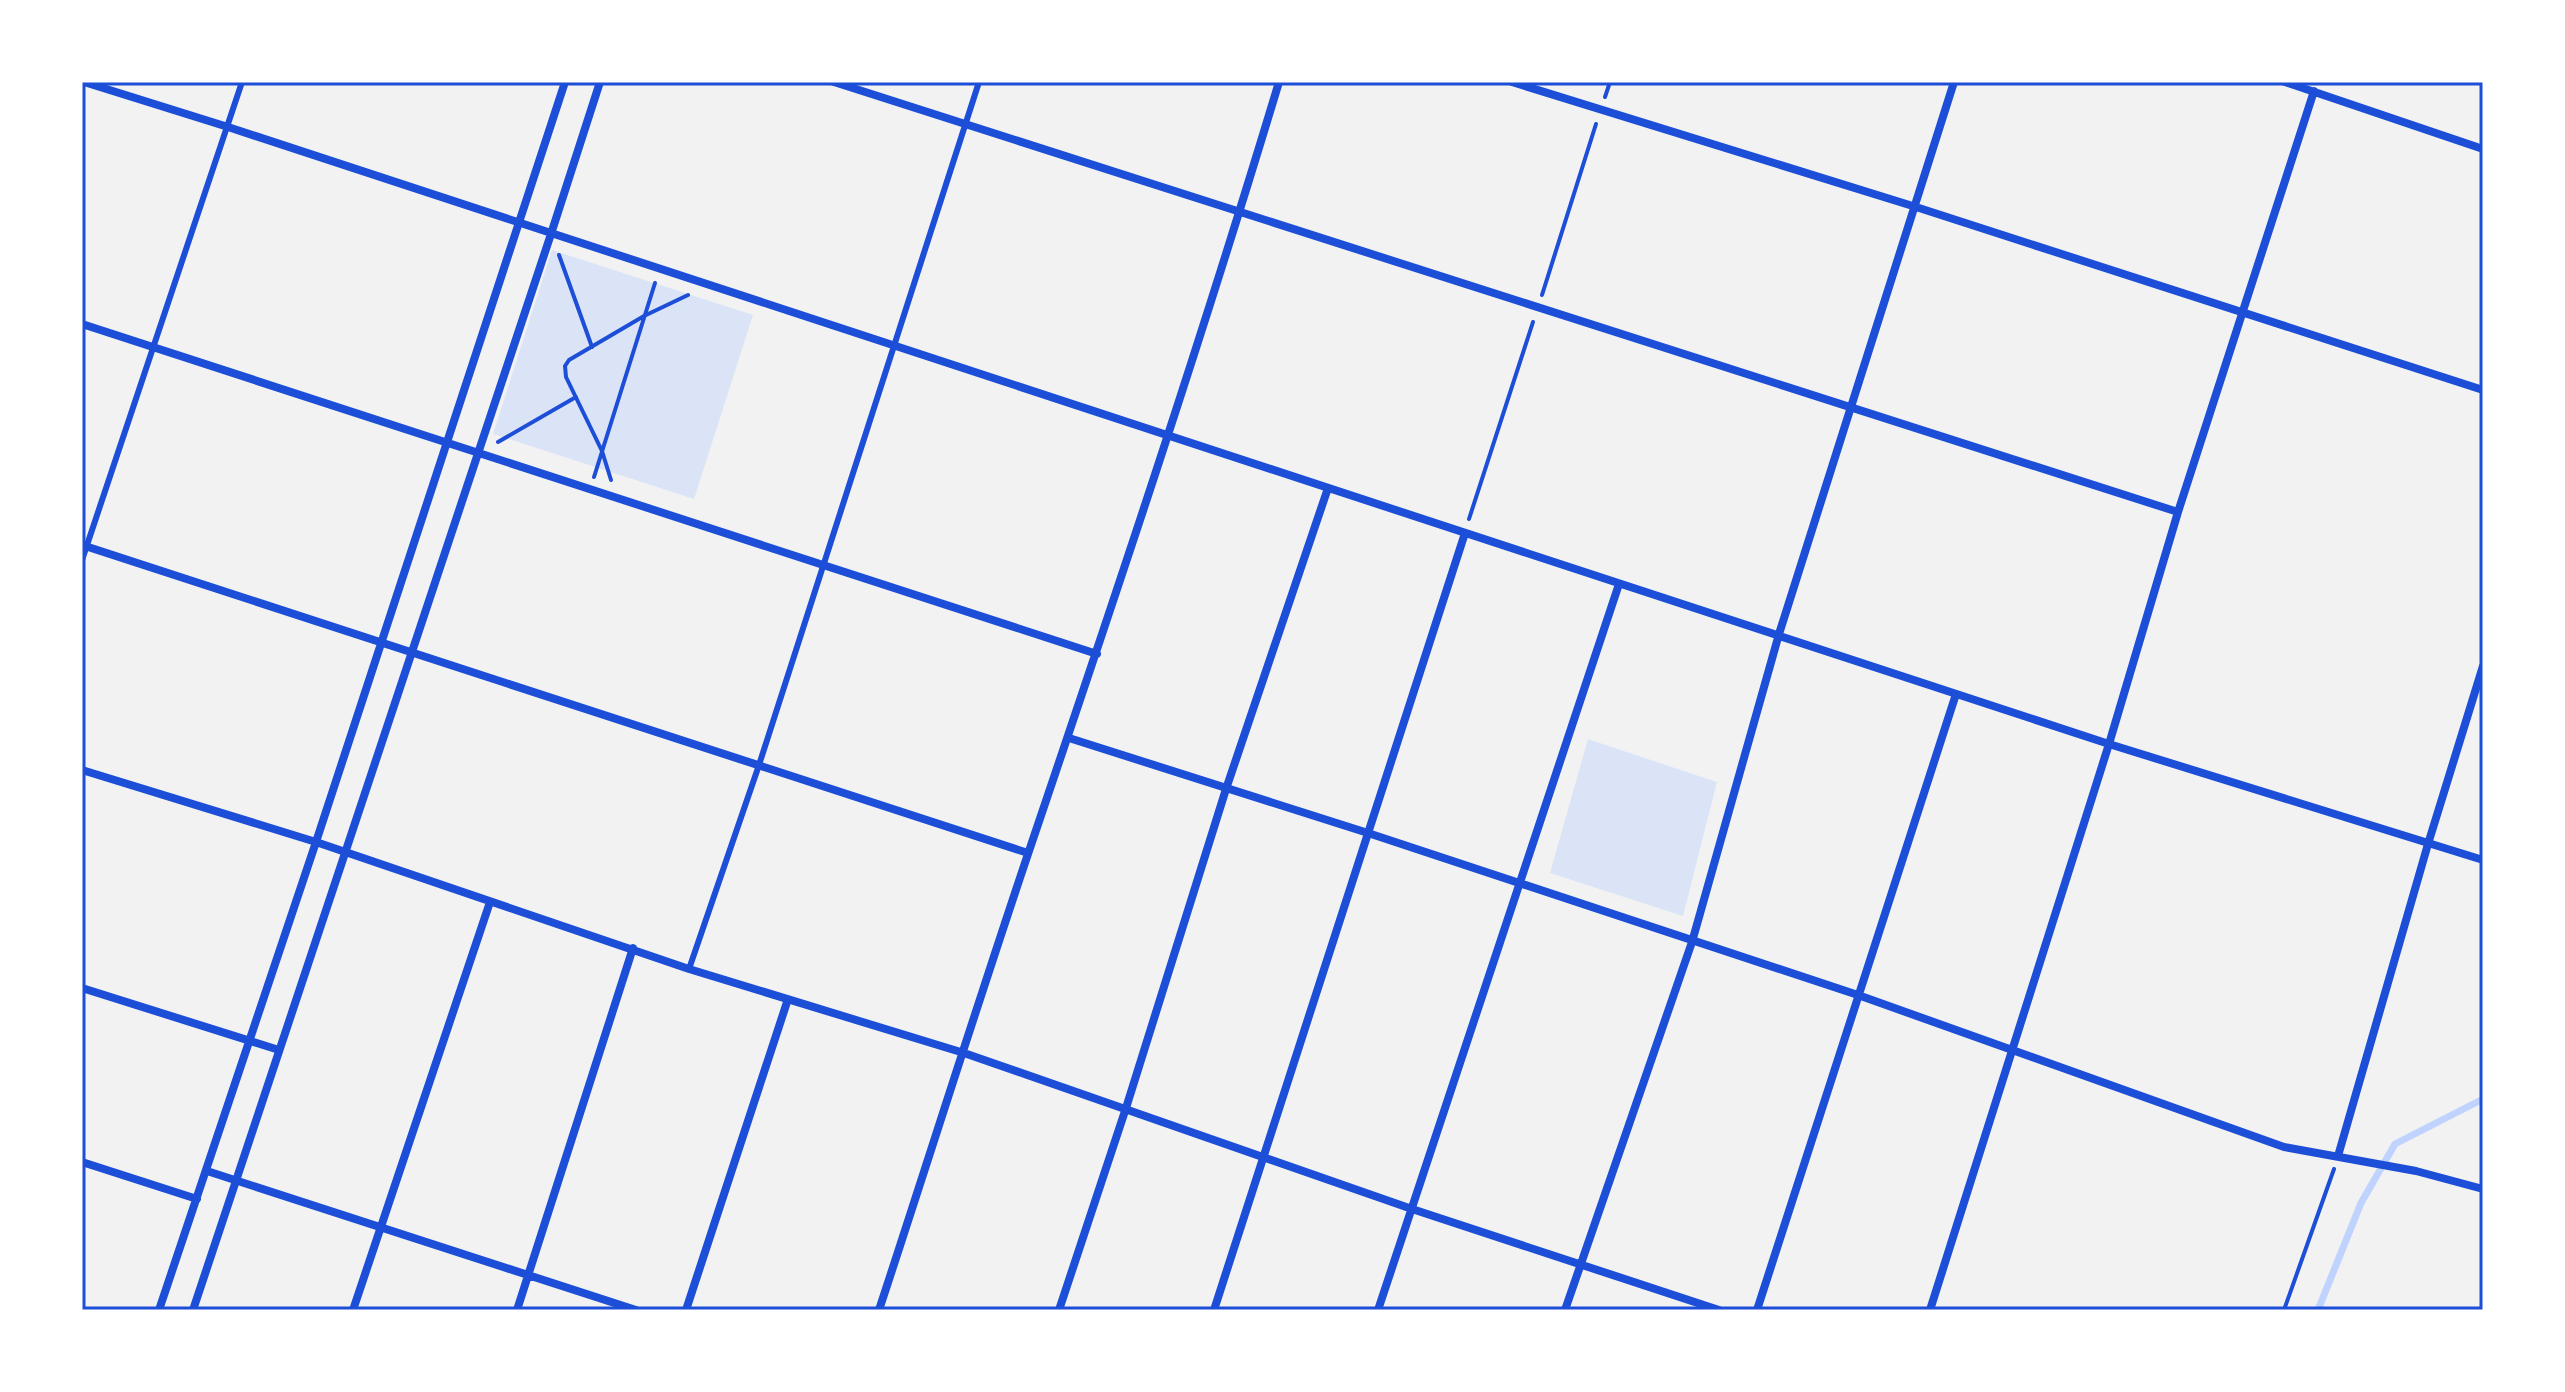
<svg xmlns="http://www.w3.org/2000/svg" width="2565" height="1392" font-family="'Open Sans',sans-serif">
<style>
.green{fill:#dbe4f7}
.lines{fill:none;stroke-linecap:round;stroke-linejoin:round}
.stream{stroke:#bfd3fe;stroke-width:7}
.path{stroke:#1d4ed8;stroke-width:4}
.service{stroke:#1d4ed8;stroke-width:6}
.minor{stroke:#1d4ed8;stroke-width:8}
.neatline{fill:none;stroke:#1d4ed8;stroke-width:3}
</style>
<rect width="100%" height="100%" fill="#f2f2f2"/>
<path class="green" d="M552,250L753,315L694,499L493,434Z
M1588,739L1717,782L1683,916L1550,873Z"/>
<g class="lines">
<path class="stream" d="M2318,1310L2361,1203L2395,1144L2483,1099"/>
<path class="path" d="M1605,97L1610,82
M559,255L592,347
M1542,295L1596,124
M498,442L576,397
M594,477L655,283
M611,480L602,451L566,377L565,366L569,360L644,316L688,295
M1469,519L1533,322
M2284,1310L2334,1169"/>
<path class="service" d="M82,560L242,82
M689,969L759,765L979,82"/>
<path class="minor" d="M84,82L228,127L2109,744L2483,860
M834,82L2178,512
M1512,82L1916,207L2483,390
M2285,82L2483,149
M82,324L1097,654
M82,545L1028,853
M1069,738L1368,833L1858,995L2284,1147L2416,1171L2483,1189
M82,770L316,842L689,969L964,1053L1412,1209L1719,1310
M82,988L279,1050
M2338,1156L2428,844L2483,666
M82,1162L197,1199
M207,1171L636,1310
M159,1310L316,842L565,82
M193,1310L551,234L600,82
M353,1310L490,902
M517,1310L633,948
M686,1310L788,999
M879,1310C929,1158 977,1005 1028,854C1115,597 1201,341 1279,82
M1059,1310L1126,1108L1226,789L1328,488
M1214,1310L1465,533
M1378,1310L1619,584
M1565,1310L1692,942L1779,634L1954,82
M1757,1310L1956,694
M1930,1310L2109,744L2178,512L2314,91"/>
</g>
<rect width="2565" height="1392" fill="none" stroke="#ffffff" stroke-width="168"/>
<rect x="84" y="84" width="2397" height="1224" class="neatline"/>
</svg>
